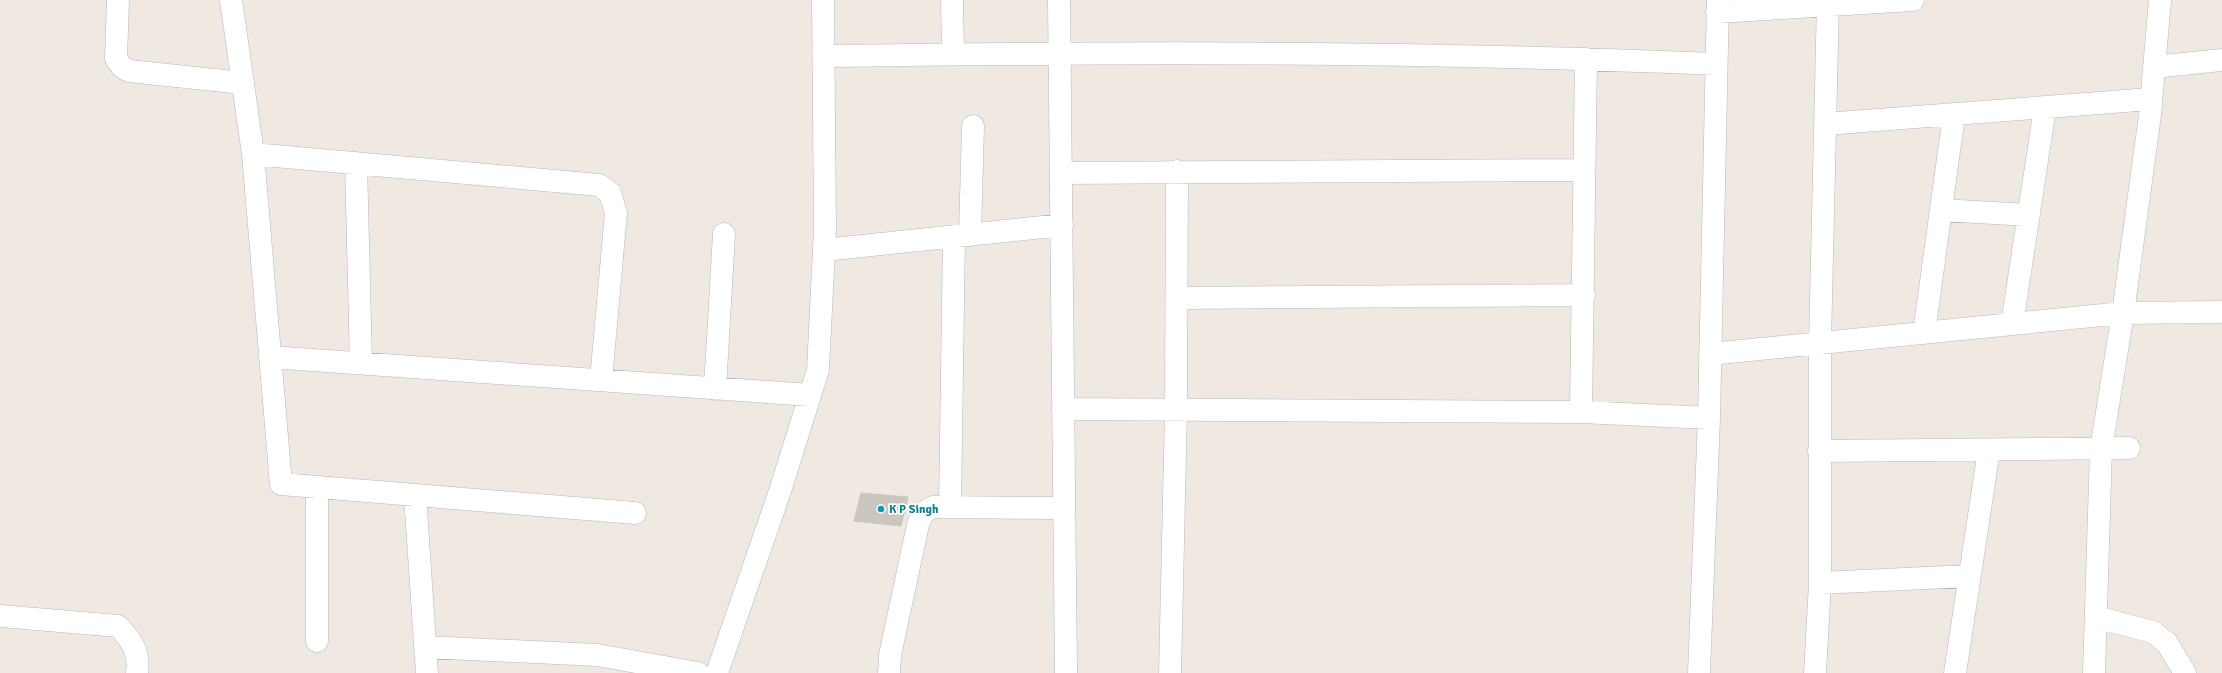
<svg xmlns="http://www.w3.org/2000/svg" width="2222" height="673" font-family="Signika,sans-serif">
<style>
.building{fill:#cbc7bf;stroke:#cbc5ba}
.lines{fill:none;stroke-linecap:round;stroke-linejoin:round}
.minor-casing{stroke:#b4b7c1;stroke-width:23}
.minor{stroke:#fff;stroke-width:22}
.culture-dot{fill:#0f9aa8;stroke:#fff;stroke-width:1.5}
.labels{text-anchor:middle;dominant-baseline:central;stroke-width:3.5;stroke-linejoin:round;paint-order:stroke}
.culture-label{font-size:12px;font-weight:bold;fill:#0d838f;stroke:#fff;text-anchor:start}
</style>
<rect width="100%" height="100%" fill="#efe9e1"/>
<path class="building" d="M861,493L908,497L901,526L854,521Z"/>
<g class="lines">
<defs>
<path id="minor" d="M118,0L116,59L122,67L129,71L243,83
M231,0L253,154L281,484L635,513
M952,0L953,54
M1059,0L1066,673
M1717,12L1913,0
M825,56C1122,52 1419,51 1716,64
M2154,67L2222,60
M1825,124L2151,99
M253,154L599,185L610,193L616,213L601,380
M356,163L361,363
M1062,173L1583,170
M1941,210L2029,215
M970,235L973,126
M824,250L1062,225
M1177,298L1584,295
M2012,324L2045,108
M1924,333L1954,115
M1710,354L2123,313L2222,312
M270,357L810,395
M715,389L724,234
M1063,409L1581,412L1709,418
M1581,412L1586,59
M1819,451L2129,448
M415,495L427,673
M950,507L954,237
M1820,583L1968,576
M0,616L118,626C132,641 140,652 137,673
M2096,617L2153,632L2167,643L2185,673
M317,641V488
M426,647L597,655L698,673
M717,673L780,491L818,370L825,229L823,0
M889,673L890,655L918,525C920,516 924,511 933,507L1064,508
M1170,673L1176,411L1177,171
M1699,673L1709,418L1718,0
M1815,673L1820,583V343L1828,0
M1955,673L1989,450
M2094,673L2101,449L2123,313L2150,115L2160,0"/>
</defs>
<use href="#minor" class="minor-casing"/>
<use href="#minor" class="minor"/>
</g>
<circle class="culture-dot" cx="881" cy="509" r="4"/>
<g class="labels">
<g class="culture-label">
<text x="889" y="509">K P Singh</text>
</g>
</g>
</svg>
